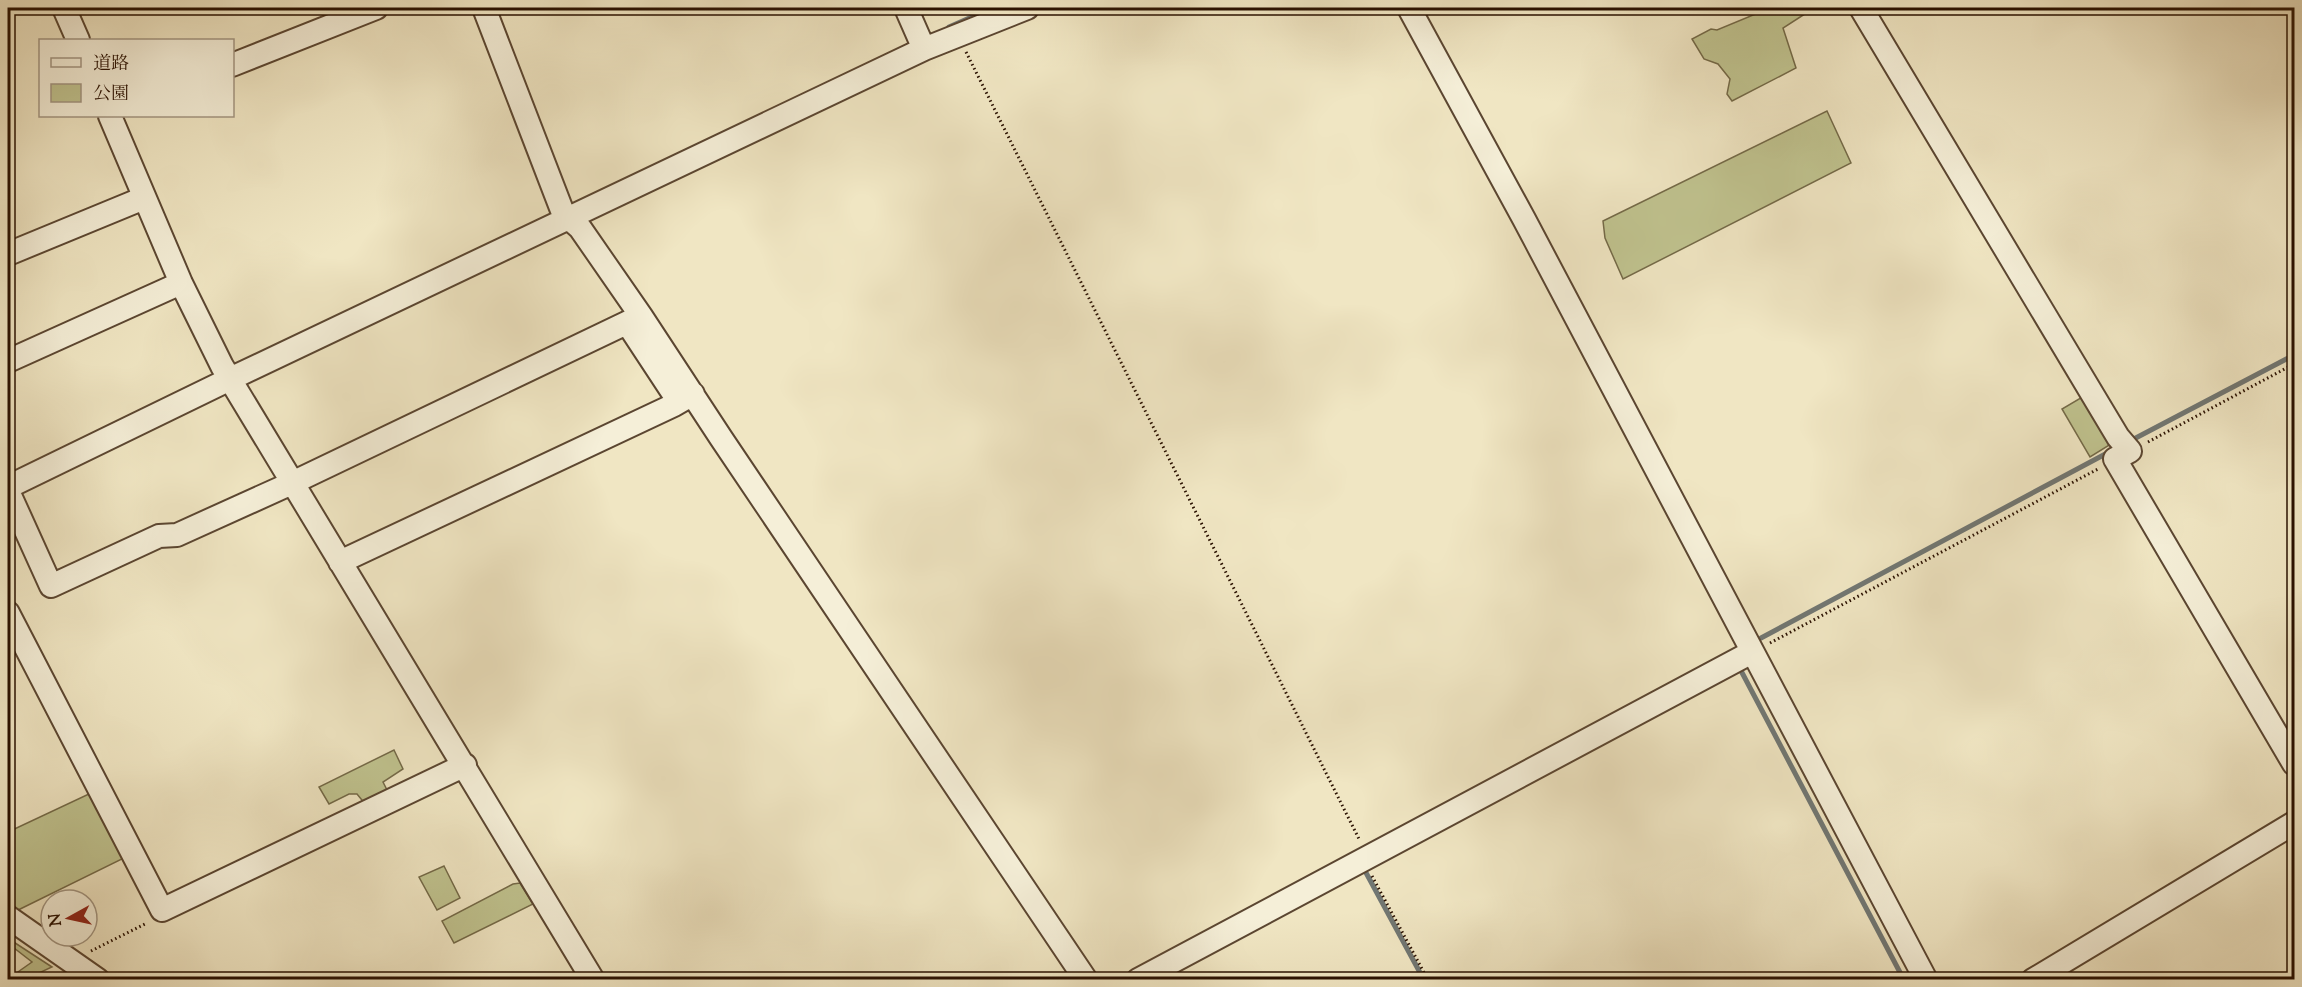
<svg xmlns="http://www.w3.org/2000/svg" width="2302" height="987" font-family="'Sorts Mill Goudy','Noto Serif JP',serif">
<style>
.green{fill:#c0c38f;stroke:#746a48;stroke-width:1.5}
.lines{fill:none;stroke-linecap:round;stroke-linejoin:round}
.stream{stroke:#717773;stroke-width:5}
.minor-casing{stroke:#5b4631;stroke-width:26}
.path{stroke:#291000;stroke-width:3;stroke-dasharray:1.5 3;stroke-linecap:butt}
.minor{stroke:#f5efd8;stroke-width:22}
</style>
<rect width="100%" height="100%" fill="#f0e6c3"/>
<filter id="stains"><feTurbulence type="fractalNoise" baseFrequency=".00333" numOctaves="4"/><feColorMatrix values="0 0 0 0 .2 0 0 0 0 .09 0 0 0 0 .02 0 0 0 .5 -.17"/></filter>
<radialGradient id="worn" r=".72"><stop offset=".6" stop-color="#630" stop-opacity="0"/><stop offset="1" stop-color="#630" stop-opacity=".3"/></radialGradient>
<path class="green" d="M1770,8H1809L1811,10L1783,28L1796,68L1732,101L1727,94L1730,79L1718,64L1704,59L1692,39L1711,29L1717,30Z
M1827,111L1851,163L1623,279L1605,238L1603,221Z
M2084,396L2111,444L2090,457L2062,409Z
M394,750L403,769L383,782L389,794L366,805L357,794H349L329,804L319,787Z
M91,793L124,858L10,914L8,912V832Z
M444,866L460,898L437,910L419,877Z
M520,883L533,904L454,943L442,921L513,884Z
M9,939L52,967L26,979H8L32,962L14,948L8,955Z"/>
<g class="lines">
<path class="stream" d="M949,27L992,8
M2130,441L2294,355
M1761,638L2111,451
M1738,665L1904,980
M1364,869L1424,980
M1121,980L1133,973"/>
<defs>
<path id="minor" d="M64,8L78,40
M484,8L563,213L580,228L641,316L721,438L1086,980
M906,8L924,49L1027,8
M1409,8L1524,219L1926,980
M1861,8L2118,437L2130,451L2115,459L2294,764
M232,65L376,8
M110,116L181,283L222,366L593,980
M8,254L144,198
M627,323L679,402
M8,361L181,283
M8,487L230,379L924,49
M8,491L51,586L159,536L177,535L292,483L641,316
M340,562L674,405L693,394
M8,613L162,910L465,765
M8,917L98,980
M1138,980L1752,652
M2033,980L2294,823"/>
</defs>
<use href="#minor" class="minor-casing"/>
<path class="path" d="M966,52L1360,841
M2148,442L2294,364
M1770,643L2098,469
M1372,876L1428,980
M91,951L147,923"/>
<use href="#minor" class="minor"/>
</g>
<rect width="2302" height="987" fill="none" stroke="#f0e6c3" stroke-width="30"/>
<rect x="9" y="9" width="2284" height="969" fill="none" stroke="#291000" stroke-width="3"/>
<rect x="15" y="15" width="2272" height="957" fill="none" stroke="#291000" stroke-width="1.5"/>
<rect x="39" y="39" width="195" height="78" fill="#f5efd8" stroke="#a39682" stroke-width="1.5"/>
<rect x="51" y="58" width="30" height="9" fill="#f5efd8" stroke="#a39682" stroke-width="1.5"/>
<text x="93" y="69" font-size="18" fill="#291000">道路</text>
<rect x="51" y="84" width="30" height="18" fill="#c0c38f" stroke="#a39682" stroke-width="1.5"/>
<text x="93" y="99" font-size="18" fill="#291000">公園</text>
<g transform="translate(69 918) rotate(262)"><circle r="28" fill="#f5efd8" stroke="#a39682" stroke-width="1.5"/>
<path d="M0-4.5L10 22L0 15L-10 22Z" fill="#8f2418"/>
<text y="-9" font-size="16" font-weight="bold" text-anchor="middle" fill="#291000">N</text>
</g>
<rect width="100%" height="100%" filter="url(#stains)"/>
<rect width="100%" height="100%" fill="url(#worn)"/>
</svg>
